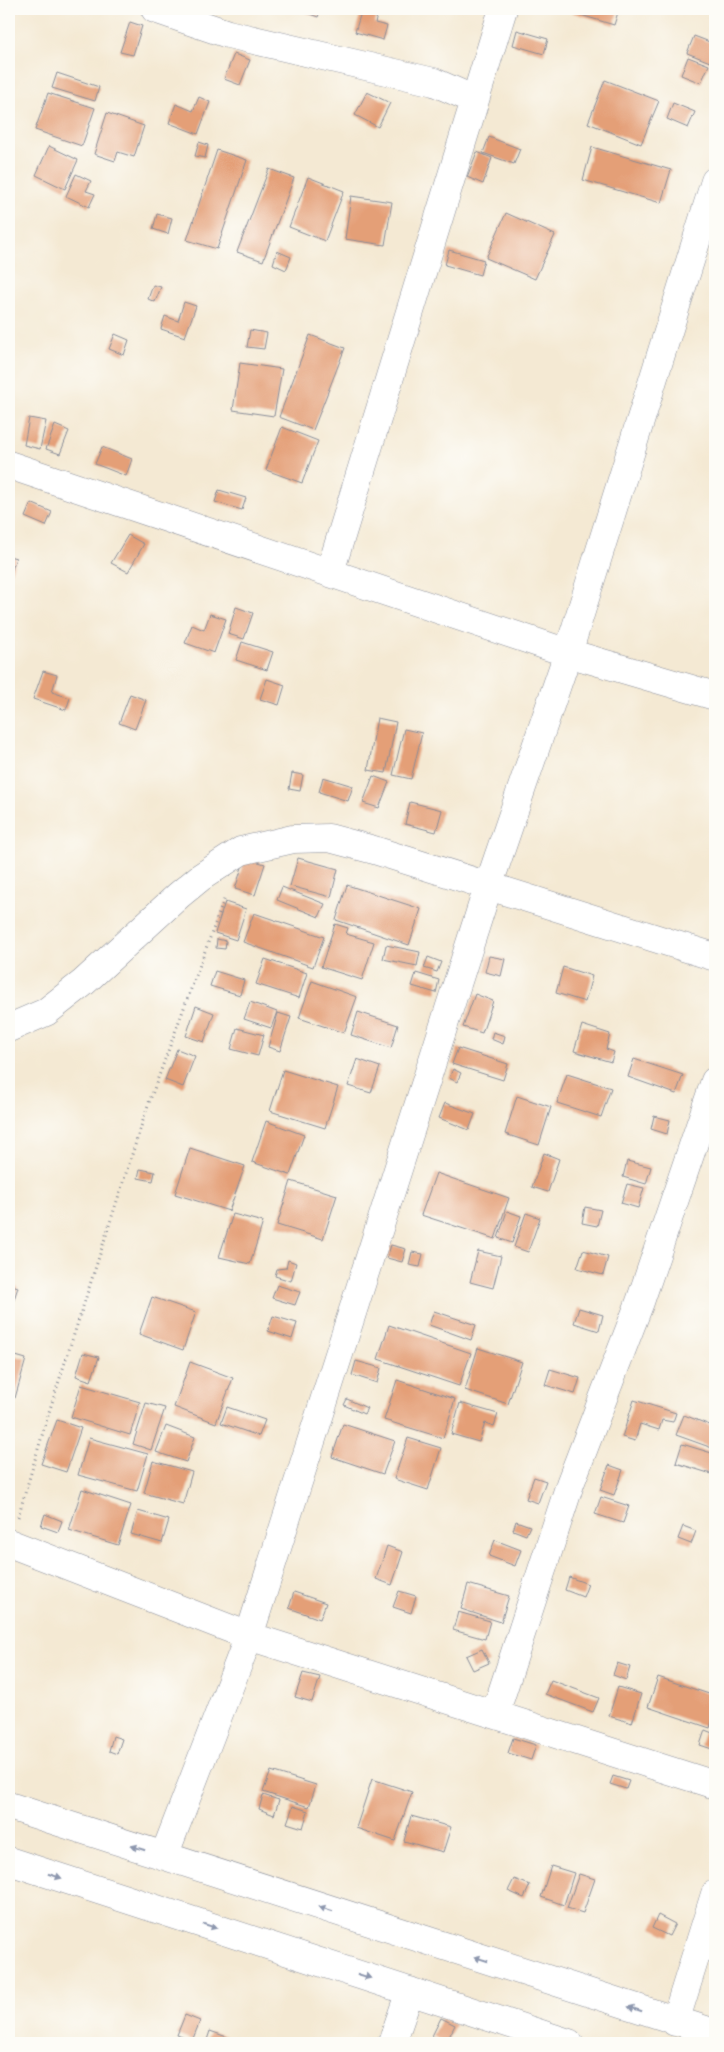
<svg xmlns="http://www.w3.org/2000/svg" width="724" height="2052" font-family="'Balsamiq Sans',sans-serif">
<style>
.building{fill:#e49f77}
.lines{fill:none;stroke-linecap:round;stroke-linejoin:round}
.street-casing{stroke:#888c98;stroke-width:29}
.path{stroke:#888c98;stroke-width:3;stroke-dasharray:1 4;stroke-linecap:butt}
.street{stroke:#fff;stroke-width:28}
.oneway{fill:#8d97ae}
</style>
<rect width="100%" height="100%" fill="#fdfcf7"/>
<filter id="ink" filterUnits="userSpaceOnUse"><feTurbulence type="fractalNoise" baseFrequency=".02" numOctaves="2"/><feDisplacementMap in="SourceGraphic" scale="10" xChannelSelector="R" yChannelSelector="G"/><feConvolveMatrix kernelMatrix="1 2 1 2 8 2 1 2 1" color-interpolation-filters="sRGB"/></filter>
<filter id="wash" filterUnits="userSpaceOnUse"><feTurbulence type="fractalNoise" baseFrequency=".0096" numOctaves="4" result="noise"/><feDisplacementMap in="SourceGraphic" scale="20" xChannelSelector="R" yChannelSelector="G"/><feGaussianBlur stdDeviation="1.12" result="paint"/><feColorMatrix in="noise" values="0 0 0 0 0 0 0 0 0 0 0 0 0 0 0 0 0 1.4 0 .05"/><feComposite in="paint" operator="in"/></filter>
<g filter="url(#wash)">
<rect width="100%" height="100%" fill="#f4e9d3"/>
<g id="blocks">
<path class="building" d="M308,9H321L318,17L307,13Z
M362,9H379L375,23L387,26L383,40L355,32Z
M561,9H619L614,25Z
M130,22L142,26L133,55L120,52Z
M517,30L548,39L544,54L513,45Z
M694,36L715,44L710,62L687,53Z
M234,54L250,60L240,85L224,79Z
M688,57L709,65L701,83L681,75Z
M57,73L99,87L95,101L52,88Z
M605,80L659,101L641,144L588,123Z
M367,92L390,103L378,127L355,115Z
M48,93L95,108L82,146L35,130Z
M199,97L210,102L198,134L169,123L176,104L193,111Z
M673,103L695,112L688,128L667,119Z
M107,113L144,126L134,157L118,152L115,161L94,154Z
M489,137L520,149L514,164L483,153Z
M199,142L208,145L205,158L195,156Z
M49,146L78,160L65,189L36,175Z
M592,147L671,170L661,203L583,180Z
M217,150L247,160L217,249L187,240Z
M477,152L492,158L483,184L467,177Z
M269,169L294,178L263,261L237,252Z
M76,174L91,181L86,191L95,194L89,207L66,196Z
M308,177L344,191L325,241L289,227Z
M351,196L392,202L385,245L345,239Z
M506,213L555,235L535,279L486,258Z
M157,214L172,218L168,234L153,229Z
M449,250L484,260L480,275L445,265Z
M277,251L291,257L286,270L273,264Z
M153,285L161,287L155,302L148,299Z
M184,302L196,306L185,337L161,329L165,316L178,321Z
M250,330L267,333L264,349L247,347Z
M115,334L129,340L124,355L109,349Z
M310,335L345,348L313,430L279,417Z
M240,363L282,369L274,416L233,410Z
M29,418L46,421L40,449L24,445Z
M55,425L69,431L60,454L46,449Z
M282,427L318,441L302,483L266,470Z
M102,447L132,459L126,476L95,464Z
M219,490L246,498L242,510L215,502Z
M31,503L52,512L46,526L25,517Z
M128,535L144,544L128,572L111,563Z
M9,556L16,558L9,578Z
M236,607L253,613L244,639L228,634Z
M210,614L226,619L214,653L185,643L192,625L204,630Z
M242,642L273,652L267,670L236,660Z
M43,671L57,675L52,692L70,698L66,710L33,699Z
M267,679L285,685L279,705L260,699Z
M130,694L146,700L135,729L119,723Z
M377,718L396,722L386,773L368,770Z
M404,729L422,733L411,779L393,775Z
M292,773L303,775L300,791L289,789Z
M373,776L389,782L379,808L363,803Z
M323,777L353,786L348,801L319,792Z
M410,802L442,810L436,832L405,824Z
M245,858L265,864L255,895L235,889Z
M298,858L338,869L331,897L290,886Z
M347,885L421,909L409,945L336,920Z
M282,887L325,904L319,917L277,900Z
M225,902L246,909L236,940L215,933Z
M254,913L324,937L313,967L243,942Z
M335,924L348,928L346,934L374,942L362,980L321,967Z
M217,939L226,941L225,949L216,948Z
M386,945L420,952L417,966L383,959Z
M489,956L505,959L501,976L485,972Z
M428,957L441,962L437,972L424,968Z
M265,959L307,973L299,998L256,984Z
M563,967L592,976L585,1002L556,993Z
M215,971L244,980L240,995L210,986Z
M416,973L439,980L436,993L412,986Z
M312,981L357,997L344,1033L299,1018Z
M475,994L493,1001L482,1033L463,1027Z
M250,1002L277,1012L271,1028L244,1019Z
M196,1006L214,1013L204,1042L186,1036Z
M358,1012L398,1025L391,1048L351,1035Z
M278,1013L291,1017L280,1051L268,1047Z
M582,1025L610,1034L606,1049L614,1052L611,1062L574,1051Z
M237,1028L264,1035L258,1056L231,1049Z
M493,1032L505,1036L503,1044L491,1039Z
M458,1048L508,1064L503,1080L452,1064Z
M177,1049L195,1056L183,1087L165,1080Z
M357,1059L380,1067L371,1093L348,1086Z
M634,1059L683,1075L676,1094L628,1077Z
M453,1069L461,1073L457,1082L449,1078Z
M283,1070L338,1087L325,1128L270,1111Z
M567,1074L611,1088L601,1117L557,1103Z
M517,1096L551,1107L539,1145L505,1134Z
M445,1103L475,1114L469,1130L439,1118Z
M654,1116L670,1120L667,1134L651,1129Z
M266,1121L304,1135L290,1175L252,1162Z
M190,1148L245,1166L229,1211L175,1194Z
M544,1153L559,1159L548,1192L532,1187Z
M627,1161L651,1167L646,1184L623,1177Z
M140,1169L155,1172L153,1181L138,1178Z
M436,1173L509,1198L495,1239L421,1215Z
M291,1181L337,1195L323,1239L277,1225Z
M627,1184L644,1188L638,1208L621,1203Z
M585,1207L601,1210L597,1226L582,1223Z
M507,1211L521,1216L512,1243L498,1238Z
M526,1213L540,1218L528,1252L514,1247Z
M233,1214L263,1222L250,1264L219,1257Z
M391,1245L406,1249L402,1262L387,1258Z
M583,1250L608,1257L603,1275L577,1268Z
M478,1251L501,1256L493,1288L470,1282Z
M412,1252L423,1254L420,1267L409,1265Z
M288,1260L296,1263L291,1281L275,1276L277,1269L286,1268Z
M9,1284L18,1287L9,1315Z
M277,1285L300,1292L295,1305L272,1298Z
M152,1297L196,1312L183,1350L139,1334Z
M579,1308L603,1315L599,1331L574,1323Z
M434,1311L476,1325L471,1340L429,1325Z
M273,1316L297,1323L292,1339L268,1331Z
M389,1325L471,1353L459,1386L378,1359Z
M478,1348L522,1362L508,1404L465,1390Z
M83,1353L99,1357L91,1381L76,1376Z
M9,1354L26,1359L15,1398L9,1396Z
M356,1361L381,1368L377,1383L352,1375Z
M190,1362L233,1378L216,1423L174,1407Z
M550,1369L580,1378L575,1394L545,1385Z
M397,1380L455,1399L443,1438L384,1420Z
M81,1385L140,1402L130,1435L71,1417Z
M347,1399L367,1408L364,1414L344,1405Z
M634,1400L676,1413L673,1422L662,1420L659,1430L640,1424L635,1441L622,1437Z
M146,1403L165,1408L151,1450L133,1444Z
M460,1403L498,1414L494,1426L485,1423L479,1442L451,1434Z
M227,1407L265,1420L259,1436L221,1423Z
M684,1415L715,1427V1449L676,1435Z
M57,1420L81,1428L66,1472L41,1464Z
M343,1424L395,1441L383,1474L332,1457Z
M166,1426L195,1437L186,1462L156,1452Z
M89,1438L148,1454L137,1491L78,1475Z
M408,1438L441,1448L428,1490L394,1479Z
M682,1444L715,1454V1475L676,1463Z
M153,1461L192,1472L183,1504L144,1493Z
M609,1465L623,1470L614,1495L600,1490Z
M534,1477L546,1481L538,1503L526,1499Z
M82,1489L131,1505L118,1545L69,1530Z
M601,1497L629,1506L623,1523L595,1514Z
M138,1511L169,1520L162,1543L131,1534Z
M45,1514L62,1521L58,1532L41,1526Z
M516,1521L530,1526L526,1535L513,1530Z
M683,1526L696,1531L691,1544L678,1539Z
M495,1540L521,1550L515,1566L489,1556Z
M387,1546L403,1552L392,1585L376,1579Z
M569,1577L588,1584L583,1597L565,1590Z
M468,1584L509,1596L501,1622L461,1609Z
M399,1591L416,1596L411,1613L393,1607Z
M294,1592L326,1603L320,1619L289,1608Z
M458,1612L490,1621L485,1639L453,1630Z
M482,1649L489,1663L473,1670L466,1656Z
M617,1663L630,1667L626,1680L613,1675Z
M303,1673L320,1677L312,1702L295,1697Z
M658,1677L715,1696V1712L710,1728L648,1707Z
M551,1680L599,1698L593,1712L545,1694Z
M618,1687L641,1694L632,1723L609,1716Z
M705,1730L715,1734V1750L700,1745Z
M113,1736L122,1739L117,1754L109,1751Z
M513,1738L536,1745L531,1760L508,1753Z
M271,1771L316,1785L309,1807L263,1792Z
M613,1776L629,1781L626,1789L610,1784Z
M372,1779L412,1792L395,1841L356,1828Z
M263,1795L279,1800L274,1815L259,1809Z
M293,1806L308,1811L303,1828L287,1823Z
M411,1816L451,1827L443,1852L404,1841Z
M551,1866L574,1873L564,1905L541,1897Z
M579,1874L595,1879L583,1913L567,1908Z
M514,1879L530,1885L524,1898L508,1891Z
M658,1915L675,1924L669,1936L652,1928Z
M185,2015L200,2021L192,2041L177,2035Z
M441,2018L455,2025L446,2043L432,2036Z
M210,2031L227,2037L225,2043H206Z"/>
</g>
</g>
<g filter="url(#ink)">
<use href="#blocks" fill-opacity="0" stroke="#888c98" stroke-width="1"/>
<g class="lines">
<defs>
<path id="street" d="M155,9L228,34L434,82L475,100
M9,465L568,653L715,696
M330,572L503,9
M9,1028L46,1012L83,983L179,895L201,877L241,851L293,839L329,838L374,850L715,957
M9,1543L249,1636L715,1785
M495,1714L570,1484L640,1302L715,1081
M9,1806L715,2033
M164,1856L249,1636L489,884L568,653L715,181
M9,1861L569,2043
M675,2022L715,1894
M392,2043L410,1991"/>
</defs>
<use href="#street" class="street-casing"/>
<path class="path" d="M18,1517L49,1412L147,1108L225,897"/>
<use href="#street" class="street"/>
</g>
<defs><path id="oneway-solid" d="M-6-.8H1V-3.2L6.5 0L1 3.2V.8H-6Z" transform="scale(1.25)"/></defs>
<g class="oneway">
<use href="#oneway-solid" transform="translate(138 1848) rotate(-162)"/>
<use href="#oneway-solid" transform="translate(55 1876) rotate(18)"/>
<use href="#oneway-solid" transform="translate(326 1909) rotate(-162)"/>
<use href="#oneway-solid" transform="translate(210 1926) rotate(18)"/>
<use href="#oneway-solid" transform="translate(481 1959) rotate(-162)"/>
<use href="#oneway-solid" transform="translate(364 1976) rotate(18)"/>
<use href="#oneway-solid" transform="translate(635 2009) rotate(-162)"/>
</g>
</g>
<rect width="724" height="2052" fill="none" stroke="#fdfcf7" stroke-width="30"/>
</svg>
